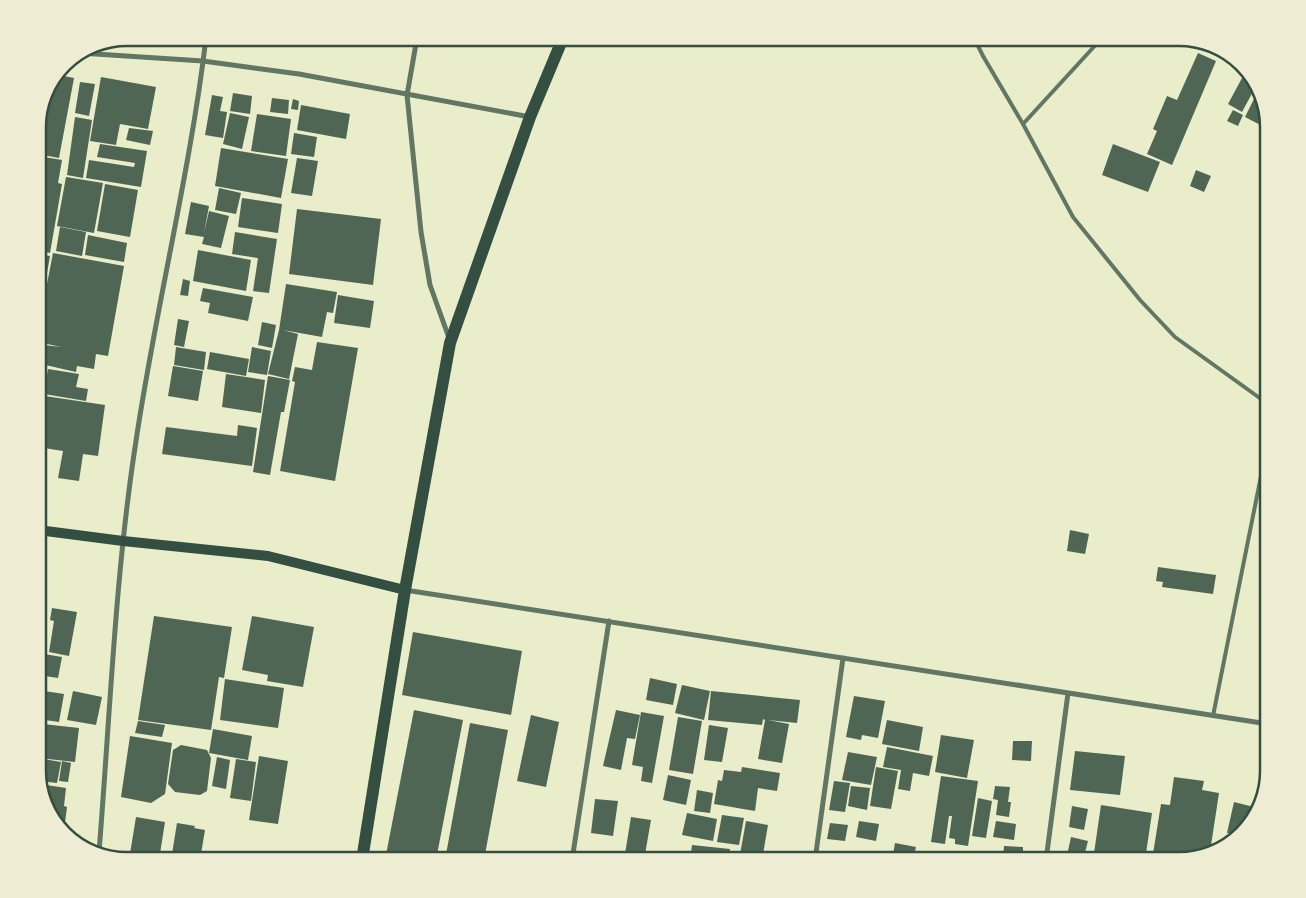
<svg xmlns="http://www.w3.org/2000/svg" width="1306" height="898" font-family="Jost,sans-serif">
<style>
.building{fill:#4f6655}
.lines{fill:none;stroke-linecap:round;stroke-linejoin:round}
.service{stroke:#617663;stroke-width:4}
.minor{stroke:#617663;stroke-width:5}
.secondary{stroke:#344e41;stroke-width:10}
.primary{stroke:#344e41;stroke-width:12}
.rim{fill:none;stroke:#344e41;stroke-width:2.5}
</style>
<rect width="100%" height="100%" fill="#e9edc9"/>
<path class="building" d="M641,38H658L656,43Z
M1190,41L1229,53L1239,66L1189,44Z
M1198,53L1216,61L1172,165L1147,154L1157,131L1153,129L1167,96L1177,100Z
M59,75L74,78L59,158L38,154V121Z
M101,77L156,87L148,129L120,124L116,145L90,141Z
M1242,78L1256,86L1242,112L1228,104Z
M80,82L95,84L89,116L75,113Z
M1258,91L1259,92L1268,129L1245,117Z
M233,93L252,96L250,114L230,111Z
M212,95L223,97L220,111L227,112L223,138L205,135Z
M272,98L289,100L288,114L270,112Z
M293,99L299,101L298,110L291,109Z
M301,105L350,114L346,139L297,130Z
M1233,110L1243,115L1238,126L1227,121Z
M230,113L249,117L242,149L223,144Z
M257,114L291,119L286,156L251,151Z
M75,117L92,120L83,178L67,175Z
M129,128L153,131L150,145L126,140Z
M294,133L317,137L314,157L291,154Z
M100,144L147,151L141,187L86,178L89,160L134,167L135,163L97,157Z
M1113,144L1160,162L1148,192L1102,175Z
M221,148L288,159L281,198L215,186Z
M38,156L62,160L58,183L62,184L50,253L38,251Z
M297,158L318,161L312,196L291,193Z
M1196,170L1211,176L1204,192L1190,186Z
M66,177L103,183L94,233L57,226Z
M105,184L138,190L130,237L97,231Z
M219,188L241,193L236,214L215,210Z
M242,198L282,204L278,233L238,227Z
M191,202L209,206L204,233L209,211L229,216L221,248L202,244L204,237L185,234Z
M297,209L381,219L373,285L289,274Z
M60,227L86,232L82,256L56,251Z
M235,232L277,239L269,293L253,291L258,258L232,254Z
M88,235L127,243L124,262L85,255Z
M198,250L251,260L246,291L193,281Z
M53,253L124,266L108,356L96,354L94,369L77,366L76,372L41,364L44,345L61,347L38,342V324L39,325Z
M38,254L50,256L46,279L38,278Z
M38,279L46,280L39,323H38Z
M183,279L190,281L188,296L180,295Z
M286,284L337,292L333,313L327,312L322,337L283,330L298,334L289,379L268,374L279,330Z
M203,288L253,297L248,321L208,313L210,303L200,301Z
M338,295L374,301L370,328L334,323Z
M178,319L189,321L184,347L174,345Z
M262,322L276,325L272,348L258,345Z
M317,342L358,348L335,481L280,471L295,382L292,381L295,367L312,370Z
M176,347L206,352L204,370L174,365Z
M252,347L271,351L267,375L248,372Z
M210,352L249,359L246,376L207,369Z
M173,366L203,371L198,401L168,396Z
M48,369L79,374L76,387L88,389L86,401L44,394Z
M226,374L265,380L261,413L222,407Z
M268,376L290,380L284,412H281L270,475L253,472Z
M38,395L105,405L98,456L83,454L79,481L58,478L63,451L38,447Z
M238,425L257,428L252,466L162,454L166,427L237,436Z
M1070,530L1089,534L1085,554L1067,551Z
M1158,567L1216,575L1213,594L1162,587L1163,582L1156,581Z
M38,603L44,604L39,641H38Z
M52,608L77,612L69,656L49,652L54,621L50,620Z
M154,616L232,627L224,678L219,677L211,730L138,720Z
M252,616L314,627L303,687L267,681L268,675L242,670Z
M413,632L522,651L511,715L402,695Z
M38,653L62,657L58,678L38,675Z
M650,678L677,684L673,705L646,700Z
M225,679L284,688L278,728L220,720Z
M682,685L710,691L704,720L675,713Z
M38,690L64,694L59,722L38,719Z
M73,691L102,697L96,725L67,720Z
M711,691L800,700L797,723L768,720L789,724L782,763L758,759L765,720L763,719L762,725L708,720Z
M854,696L885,701L878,738L862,735L861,740L846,737Z
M414,710L463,720L436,860H385Z
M616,710L640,715L635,739L627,738L621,770L603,766Z
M641,712L664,716L652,783L641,781L643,767L632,765Z
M531,715L559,722L546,787L517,781Z
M678,717L702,721L693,774L669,770Z
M887,720L923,727L919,751L882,744Z
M138,721L165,725L162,737L135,733Z
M470,723L508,730L484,860H445Z
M43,724L79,728L75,762L39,758Z
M709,725L728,728L722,762L704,760Z
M213,729L252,736L248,760L209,753Z
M941,735L974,740L967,778L935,772Z
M130,736L172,743L165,794L151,803L121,797Z
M1013,741H1032L1031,761L1012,760Z
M181,745L207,750L211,758L207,791L200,795L175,792L168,784L173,750Z
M887,747L933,756L929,776L913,773L910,791L898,789L901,770L883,767Z
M1075,751L1125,756L1120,795L1070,790Z
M848,752L877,757L871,785L842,780Z
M259,756L288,761L278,824L249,820Z
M217,757L230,760L226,789L212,786Z
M38,758L61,762L57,783L39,781Z
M236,759L256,762L251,801L230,798Z
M62,761L71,763L68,782L59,781Z
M742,767L780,773L777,791L758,788L755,811L714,804L718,780L722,781L724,770L741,772Z
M876,767L898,771L891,809L870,806Z
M668,775L691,780L686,805L663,800Z
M941,776L978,781L968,846L955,844V839L949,838L952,816H949L945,844L931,842Z
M1174,777L1204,781L1202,790L1219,793L1210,852L1179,860H1152L1161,804L1170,805Z
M834,781L850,783L845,812L829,810Z
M40,784L66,788L64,806L67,807L64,831L49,816Z
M851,786L870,788L867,810L848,806Z
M995,786L1010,787L1008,802H1011L1009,817L996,815L998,800L993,799Z
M697,790L713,793L710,813L694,811Z
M978,798L992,801L986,838L972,836Z
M595,799L618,801L613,836L591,833Z
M1234,802L1254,807L1250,824L1238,835L1227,833Z
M1101,805L1152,813L1145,860H1093Z
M1072,806L1088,809L1084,830L1069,827Z
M687,813L717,819L713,841L682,835Z
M722,815L744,818L739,845L717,842Z
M136,817L165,822L159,860H129Z
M631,817L651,820L644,860H624Z
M746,821L768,825L762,860H739Z
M859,821L879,824L876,841L856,837Z
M996,821L1016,824L1014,840L993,837Z
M177,823L195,826L194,828L205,830L200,860H171Z
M830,823L848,825L845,841L827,839Z
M1071,837L1088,841L1083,860H1066Z
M895,843L916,847L913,860H892Z
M692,845L730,849L729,860H690Z
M1004,846L1023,847V860L1003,859Z
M234,852L277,860H232Z
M923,854L943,859V860H921Z"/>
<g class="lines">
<path class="service" d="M974,38L983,56L1023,124
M1102,38L1023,124L1073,217L1140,300L1175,337L1268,404
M1213,716L1268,441"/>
<path class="minor" d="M417,38L407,95L421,232L430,285L449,338
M80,53L203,61L299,74L530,117
M405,590L1268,724
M99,852C110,717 115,575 136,441C156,306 190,173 206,38
M572,860L609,621
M815,860L843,658
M1046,860L1068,693"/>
<path class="secondary" d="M38,530L123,541L268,556L405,590"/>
<path class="primary" d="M362,860L405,590L450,343L530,117L563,38"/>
</g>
<path d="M0 0H1306V898H0ZM127 46H1179A81 81 0 0 1 1260 127V771A81 81 0 0 1 1179 852H127A81 81 0 0 1 46 771V127A81 81 0 0 1 127 46Z" fill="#eeecd3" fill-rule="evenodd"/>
<path class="rim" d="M127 46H1179A81 81 0 0 1 1260 127V771A81 81 0 0 1 1179 852H127A81 81 0 0 1 46 771V127A81 81 0 0 1 127 46Z"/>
</svg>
